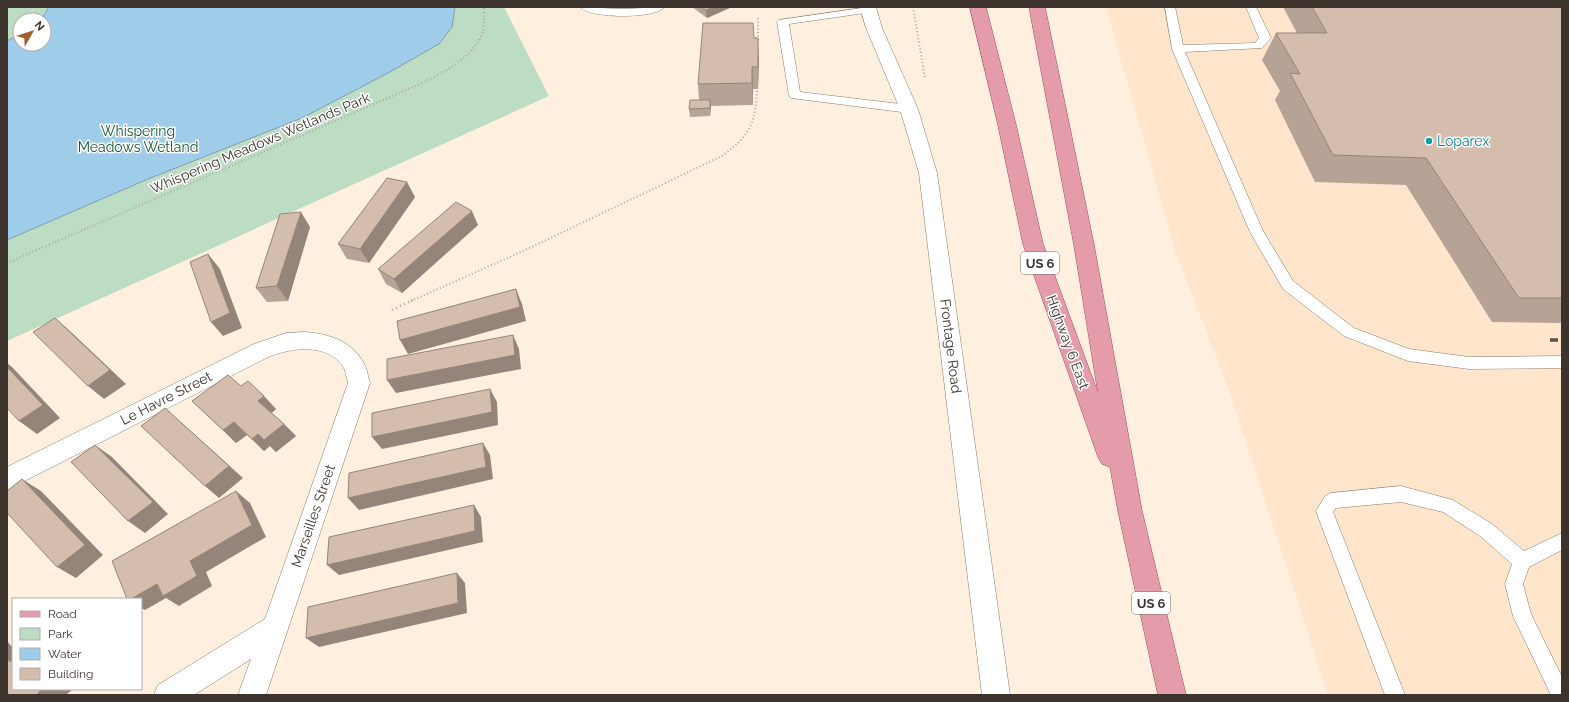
<svg xmlns="http://www.w3.org/2000/svg" width="1569" height="702" font-family="Raleway,sans-serif">
<style>
.built{fill:#fee5cb}
.green{fill:#bddcc4;fill-rule:evenodd}
.water{fill:#9ecce9;stroke:#809eb0}
.lines{fill:none;stroke-linecap:round;stroke-linejoin:round}
.service-casing{stroke:#8c7b69;stroke-width:1}
.minor-casing{stroke:#8c7b69;stroke-width:1}
.primary-casing{stroke:#9d4c5a;stroke-width:1}
.path-far1{stroke:#b2a599;stroke-width:2;stroke-dasharray:1 2.5;stroke-linecap:butt}
.path{stroke:#b2a599;stroke-width:3;stroke-dasharray:1 3.5;stroke-linecap:butt}
.service{fill:#fff;fill-rule:evenodd}
.minor{fill:#fff;fill-rule:evenodd}
.primary{fill:#e49baa;fill-rule:evenodd}
.rail{stroke:#5c524a;stroke-width:3.5;stroke-dasharray:8 8;stroke-linecap:butt}
.wall{fill:#b7a396}
.shaded-wall{fill:#95847a}
.building{fill:#d5bdae;stroke:#95847a}
.culture-dot{fill:#0f9aa8;stroke:#fff;stroke-width:1.5}
.labels{text-anchor:middle;dominant-baseline:central;stroke-width:3;stroke-linejoin:round;paint-order:stroke}
.shield{fill:#fff;stroke:#76706b;stroke-width:1}
.shield-label{font-size:13px;font-weight:bold;fill:#3b332c}
.park-label{font-size:14px;fill:#13562e;stroke:#fff}
.culture-label{font-size:14px;fill:#0d838f;stroke:#fff;text-anchor:start}
.street-label{font-size:14px;fill:#3b332c;stroke:#fff}
</style>
<rect width="100%" height="100%" fill="#ffefdf"/>
<path class="built" d="M1106,7H1562V695H1328L1228,387L1176,254Z"/>
<path class="green" d="M7,7H504L549,96L7,341ZM20,20H44V44H20Z"/>
<path class="water" d="M49,7H455L452,27L439,44L388,73L302,118L148,179L7,240V41L20,34V44H44V20H41Z"/>
<g class="lines">
<defs>
<path id="service" d="M580,7L622,9L665,7C656,19 589,19 580,7Z
M869,7L873,10L872,12L789,24L800,92L909,105L913,106L915,109L913,112L909,113L791,98L789,95L777,22L779,20Z
M1165,7H1175L1183,45L1255,43L1259,38L1246,7H1256L1271,38L1262,48L1185,52L1263,231L1293,281L1354,328L1409,349L1469,357L1562,356V368L1469,369L1408,361L1344,336L1283,289L1250,232L1172,49Z
M1401,486L1453,500L1492,524L1524,551L1562,533V550L1529,567L1523,584L1531,614L1562,677V695H1551L1513,616L1505,584L1512,564L1480,536L1443,512L1401,502L1336,508L1333,512L1405,695H1385L1316,511L1325,496L1331,493Z"/>
<path id="minor" d="M860,7H876L882,28L918,109L937,173L1010,695H982L919,173L900,109L866,28Z
M305,332C331,334 355,342 366,368C368,373 368,378 370,383L266,695H238L251,659L194,695H154L158,685L265,619L348,383C346,377 346,370 342,365C325,343 293,348 270,356L7,490V467L254,344L286,333Z"/>
<path id="primary" d="M970,7H986L1016,125L1043,244L1098,393L1074,245L1029,7H1045L1094,245L1142,511L1186,695H1158L1118,511L1110,467L1102,464L1098,457L1023,244L998,125Z"/>
</defs>
<use href="#service" class="service-casing"/>
<use href="#minor" class="minor-casing"/>
<use href="#primary" class="primary-casing"/>
<path class="path-far1" d="M913,7L925,78
M758,18V40
M7,263L395,95C422,83 471,64 482,34C485,25 484,17 484,7
M411,301L521,252L722,156C751,135 756,122 757,87"/>
<path class="path" d="M392,310L413,300"/>
<use href="#service" class="service"/>
<use href="#minor" class="minor"/>
<use href="#primary" class="primary"/>
<path class="rail" d="M1550,340H1562"/>
</g>
<path class="wall" d="M692,7H732L707,18Z
M1283,7H1562V323L1492,322L1406,185L1315,182L1275,100L1280,91L1262,60L1276,33H1297Z
M754,38L759,59L758,89H753V105L711,106L710,116L690,117L689,109L699,100L698,84Z
M415,197L369,263L347,259L338,244Z
M478,225L402,293L386,284L378,269Z
M310,227L288,301L267,302L256,288Z
M241,386L276,409L272,413L284,424L296,436L276,452L270,446L264,451L247,435L236,443L192,401Z"/>
<path class="shaded-wall" d="M714,7H732L707,18L706,10Z
M758,38L759,59L758,89Z
M752,67L753,89V105L752,83Z
M710,100L711,108L710,116Z
M407,182L415,197L369,263L360,249Z
M472,211L478,225L402,293L394,279Z
M301,212L310,227L288,301L277,286Z
M208,254L220,269L242,328L223,336L211,322Z
M516,289L522,304L526,321L408,354L400,340Z
M55,318L71,332L126,384L104,399L88,386Z
M513,335L519,349L521,369L396,393L387,380Z
M7,363L12,367L60,418L37,434L19,421L7,367Z
M490,389L497,402L498,425L382,449L372,437Z
M264,396L276,409L270,414L258,401Z
M165,408L243,478L219,498L205,486Z
M234,422L247,435L236,443L223,430Z
M284,424L296,436L276,452L264,440Z
M258,434L270,446L264,451L252,439Z
M483,443L490,455L493,479L359,510L348,498Z
M95,445L112,457L168,514L145,533L128,521Z
M22,479L41,491L103,555L76,578L57,567Z
M236,491L250,503L266,537L206,572L212,586L179,606L166,598L145,610L141,608V599H131Z
M474,505L481,517L483,542L339,575L327,565Z
M457,573L465,583L467,613L319,647L306,638Z
M7,641L13,648V663L10,662L7,658Z
M43,689H73L66,695H40L38,693Z"/>
<path class="building" d="M702,7H714L706,10Z
M1312,7H1562V298H1519L1426,158L1333,155L1290,73L1300,74L1276,33H1327Z
M703,23H753L754,38H758V67H752V83L698,84Z
M690,100H710V108L689,109Z
M387,178L407,182L360,249L338,244Z
M456,202L472,211L394,279L378,269Z
M301,212L277,286L256,288L280,214Z
M208,254L230,313L211,322L190,262Z
M516,289L520,307L400,340L397,321Z
M55,318L110,370L88,386L33,332Z
M513,335L515,355L387,380V359Z
M7,367L43,405L19,421L7,408Z
M228,375L241,386L248,381L264,396L258,401L284,424L264,440L258,434L252,439L234,422L223,430L192,401Z
M490,389L492,412L372,437V413Z
M165,408L229,466L205,486L141,426Z
M483,443L486,467L348,498L349,473Z
M95,445L153,502L128,521L71,462Z
M22,479L85,545L57,567L7,513V491Z
M236,491L252,525L190,561L197,576L163,596L157,584L131,599H127L112,561Z
M474,505L475,531L327,565L329,537Z
M457,573L458,603L306,638L308,607Z
M7,658L10,662L13,659V689H43L38,693L40,695H7Z"/>
<circle class="culture-dot" cx="1429" cy="141" r="4"/>
<g class="labels">
<g class="shield">
<rect x="1021" y="252" width="38" height="22" rx="3"/>
<rect x="1132" y="592" width="38" height="22" rx="3"/>
</g>
<g class="shield-label">
<text x="1040" y="263">US 6</text>
<text x="1151" y="603">US 6</text>
</g>
<g class="park-label">
<text x="138" y="131">Whispering<tspan x="138" dy="16">Meadows Wetland</tspan></text>
</g>
<g class="culture-label">
<text x="1437" y="141">Loparex</text>
</g>
<g class="street-label">
<text transform="translate(260 143) rotate(-23)">Whispering Meadows Wetlands Park</text>
<text transform="translate(1068 342) rotate(70)">Highway 6 East</text>
<text transform="translate(951 346) rotate(83)">Frontage Road</text>
<text transform="translate(166 398) rotate(-27)">Le Havre Street</text>
<text transform="translate(313 516) rotate(-71)">Marseilles Street</text>
</g>
</g>
<rect width="1569" height="702" fill="none" stroke="#3b332c" stroke-width="16"/>
<rect x="12" y="598" width="130" height="92" fill="#ffffff" stroke="#b1adab"/>
<rect x="20" y="611" width="20" height="6" fill="#e49baa" stroke="#b1adab"/>
<text x="48" y="618" font-size="12" fill="#3b332c">Road</text>
<rect x="20" y="628" width="20" height="12" fill="#bddcc4" stroke="#b1adab"/>
<text x="48" y="638" font-size="12" fill="#3b332c">Park</text>
<rect x="20" y="648" width="20" height="12" fill="#9ecce9" stroke="#b1adab"/>
<text x="48" y="658" font-size="12" fill="#3b332c">Water</text>
<rect x="20" y="668" width="20" height="12" fill="#d5bdae" stroke="#b1adab"/>
<text x="48" y="678" font-size="12" fill="#3b332c">Building</text>
<g transform="translate(32 32) rotate(51)"><circle r="19" fill="#ffffff" stroke="#b1adab"/>
<path d="M0-3L7 15L0 10L-7 15Z" fill="#a2612c"/>
<text y="-6" font-size="11" font-weight="bold" text-anchor="middle" fill="#3b332c">N</text>
</g>
</svg>
